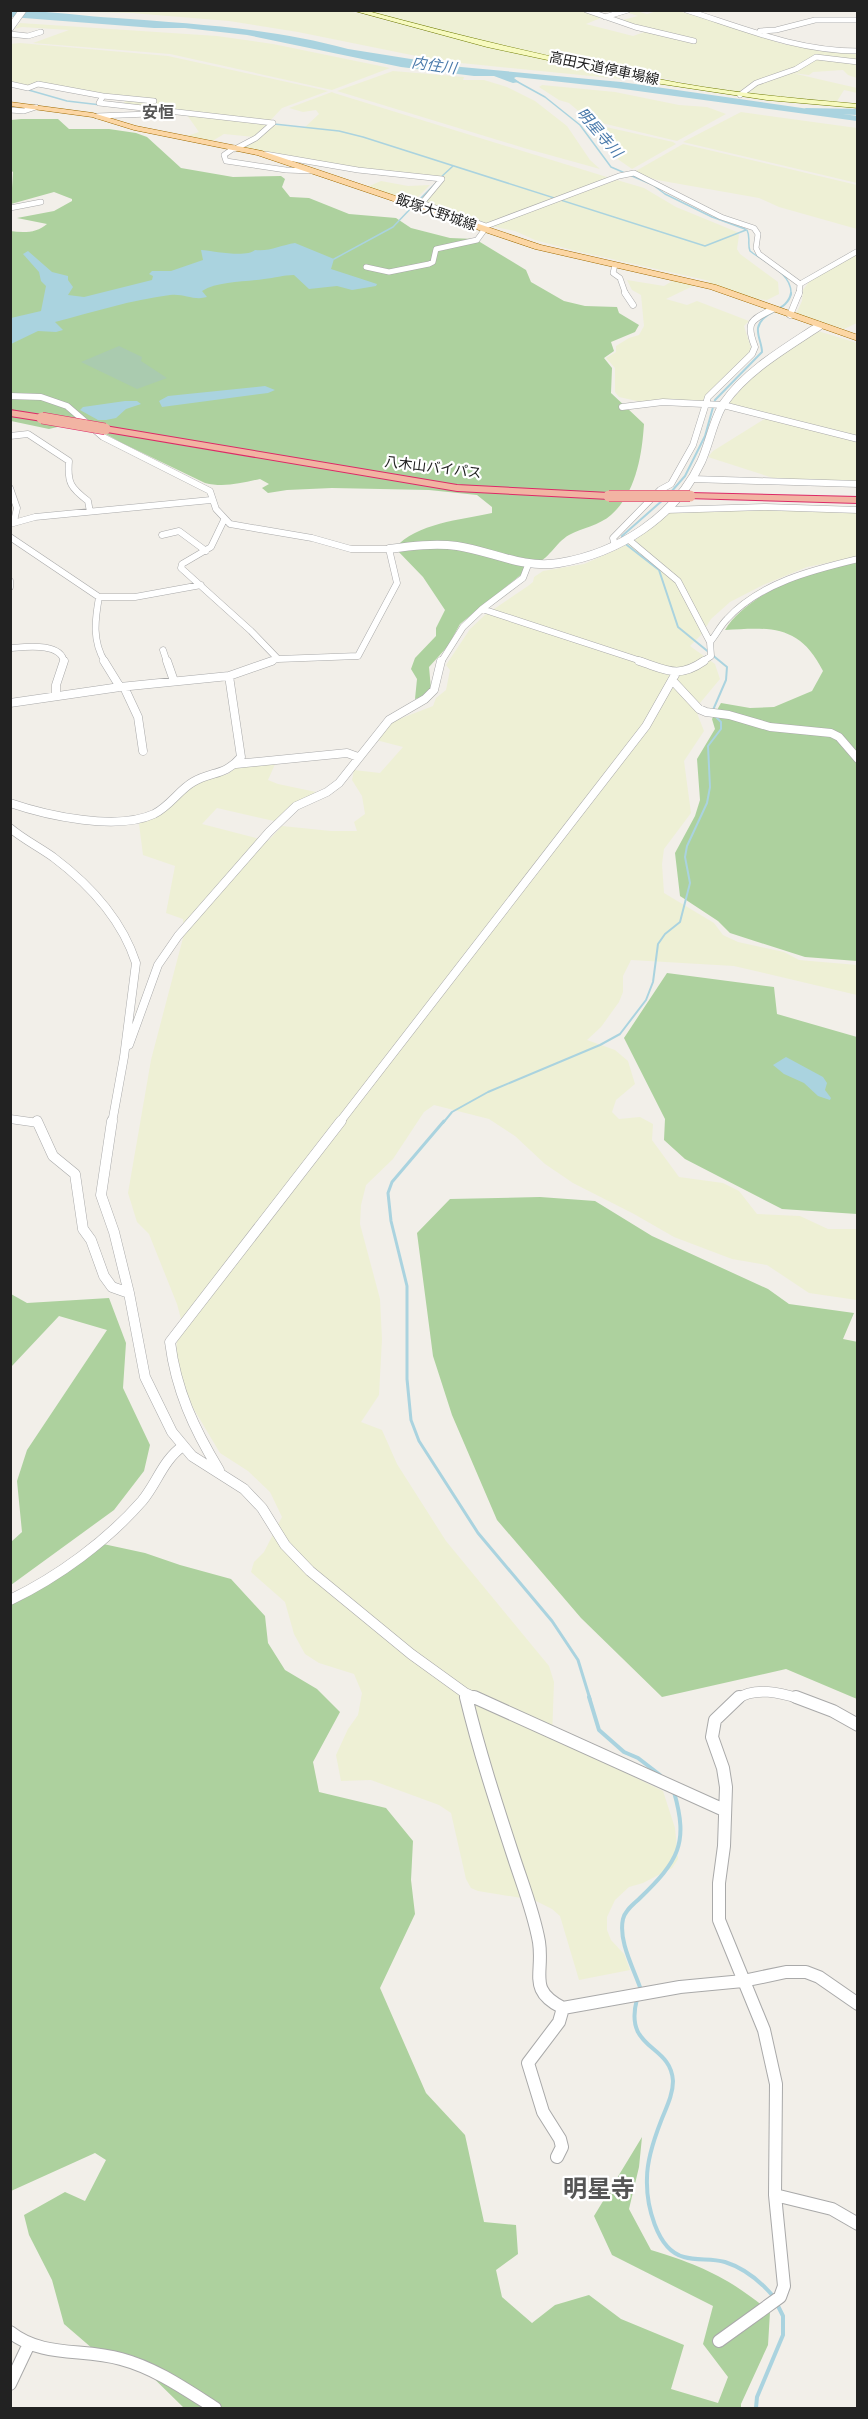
<svg xmlns="http://www.w3.org/2000/svg" width="868" height="2419" font-family="'Source Sans 3','Noto Sans JP',sans-serif">
<style>
.farmland{fill:#eef0d5}
.forest{fill:#add19e}
.cemetery{fill:#aacbaf}
.water{fill:#aad3df}
.lines{fill:none;stroke-linecap:round;stroke-linejoin:round}
.stream-far3{stroke:#aad3df;stroke-width:1.5}
.stream-far2{stroke:#aad3df;stroke-width:2}
.stream-far1{stroke:#aad3df;stroke-width:3}
.stream{stroke:#aad3df;stroke-width:4}
.river{fill:#aad3df;fill-rule:evenodd}
.minor-far4-casing{stroke:#a9a9a9;stroke-width:6}
.minor-far3-casing{stroke:#a9a9a9;stroke-width:7}
.minor-far2-casing{stroke:#a9a9a9;stroke-width:9}
.minor-far1-casing{stroke:#a9a9a9;stroke-width:11}
.minor-casing{stroke:#a9a9a9;stroke-width:14}
.tertiary-far1-casing{stroke:#a9a9a9;stroke-width:8}
.tertiary-casing{stroke:#a9a9a9;stroke-width:9}
.secondary-casing{stroke:#707d05;stroke-width:1}
.primary-casing{stroke:#a06b00;stroke-width:1}
.trunk-casing{stroke:#dc2a67;stroke-width:2}
.minor-far4{stroke:#fff;stroke-width:5}
.minor-far3{stroke:#fff;stroke-width:6}
.minor-far2{stroke:#fff;stroke-width:8}
.minor-far1{stroke:#fff;stroke-width:10}
.minor{stroke:#fff;stroke-width:12}
.tertiary-far1{stroke:#fff;stroke-width:7}
.tertiary{stroke:#fff;stroke-width:8}
.secondary{fill:#f7fabf;fill-rule:evenodd}
.primary{fill:#fcd6a4;fill-rule:evenodd}
.trunk{fill:#f2b4a3;fill-rule:evenodd}
.trunk-bridge-casing{stroke:#dc2a67;stroke-width:12;stroke-linecap:butt}
.trunk-bridge{stroke:#f2b4a3;stroke-width:11}
.labels{text-anchor:middle;dominant-baseline:central;stroke-width:4.5;stroke-linejoin:round;paint-order:stroke}
.far-street-label{font-size:14px;fill:#222;stroke:#fff}
.far-water-label{font-size:15px;font-style:italic;fill:#4a7aab;stroke:#fff}
.far-quarter-label{font-size:16px;font-weight:bold;fill:#555;stroke:#fff}
.near-quarter-label{font-size:24px;font-weight:bold;fill:#555;stroke:#fff}
</style>
<rect width="100%" height="100%" fill="#f2efe9"/>
<path class="farmland" d="M52,11H349L444,36L627,76L621,79L441,61L298,32L229,21L132,13Z
M362,11H584L603,17L586,24L633,36L647,31L619,21L638,16L626,12L636,11L647,14L657,11H678L742,28L779,43L822,51L857,52V78L848,75L843,70L813,72L809,75L792,73L857,88V93L844,90L836,103L721,90L511,48Z
M20,23L217,36L273,44L390,68L332,90L170,54L33,43L69,30L22,27L14,29Z
M20,43L168,56L328,91L282,108L269,122L121,105L129,98L37,83L27,86L11,83L10,44Z
M393,71L464,77L463,80H484L507,87L535,101L567,126L590,160L600,169L524,148L337,91Z
M542,85L615,92L679,105L707,107L726,114L677,141L589,120L569,103L559,100L539,87Z
M332,92L334,93L610,178L486,224L425,202L444,178L384,172L239,148L273,125L304,128L319,114L316,110L303,112L289,108Z
M741,112L857,128V183L683,142Z
M187,115L269,125L254,137L224,134L209,143L184,137L199,132Z
M588,123L673,142L676,144L632,169L619,160L602,137Z
M683,144L857,185V229L779,207L759,198L657,180L634,172Z
M617,180L644,188L676,207L737,232L739,235L737,249L740,254L778,282L779,294L767,300L755,299L706,283L710,281L576,251L535,240L515,231L491,226Z
M381,181L408,186L430,185L413,202L367,187Z
M857,253V323L844,329L796,314L802,301L803,290L811,279Z
M627,280L664,286L674,280L695,285L666,299L687,305L697,301L749,321L744,326L751,348L749,353L702,401L641,402L619,397L615,392V368L606,358L616,352V346L629,338L639,335L644,326L641,295L632,290Z
M818,331L857,343V484L773,478L708,457L713,451L771,415L731,406L729,403L748,381L771,362Z
M762,510L857,511V560L851,558L807,567L763,585L730,602L711,619L701,635L690,646L715,664L720,679L700,703L697,713L704,731L684,761L691,813L664,849L662,864L664,893L714,923L723,935L738,942L784,952L799,960L857,965V995L734,966L631,960L623,976V992L619,1002L601,1027L587,1040L615,1050L628,1061L635,1084L616,1100L612,1112L619,1119L640,1117L653,1124L652,1140L679,1177L723,1183L739,1191L757,1214L800,1216L828,1229H857V1300L809,1293L767,1265L732,1259L674,1237L634,1214L573,1183L545,1164L515,1136L489,1119L434,1105L424,1112L393,1159L366,1185L361,1205L360,1224L380,1299L382,1339L379,1395L361,1422L382,1430L397,1464L446,1541L549,1666L554,1682L552,1737L663,1791L675,1828L678,1859L672,1868L643,1883L629,1887L615,1900L607,1917V1930L611,1940L624,1954L630,1970L579,1980L560,1916L552,1909L534,1900L478,1891L471,1888L466,1879L451,1813L439,1805L371,1780L341,1781L336,1755L348,1729L358,1715L362,1693L354,1674L319,1663L305,1654L294,1634L285,1602L251,1572L254,1562L264,1552L282,1517L270,1492L248,1471L220,1453L192,1406L180,1373L176,1352L177,1341L184,1330L177,1304L149,1234L137,1222L128,1193L151,1060L184,934L183,919L166,913L175,866L143,855L139,824L190,786L203,779L228,774L238,766L276,762L268,780L278,784L316,792L290,806L274,821L217,808L202,824L268,841L282,826L331,831H357L354,822L365,814L362,796L352,780L354,770L380,773L403,747L376,740L394,721L433,706L436,698L446,690L450,670L446,665L470,629L485,615L528,586L533,582L534,577L543,571L584,564L616,550L635,540L670,512Z"/>
<path class="forest" d="M21,119H58L69,129H109L136,133L147,137L181,168L233,177L281,176L285,179L282,187L290,197L309,198L349,214L396,218L411,228L450,238L475,239L526,270L531,282L564,301L585,306L617,307L619,313L639,325L635,332L611,342L614,351L604,358L612,368L611,393L644,424C642,455 636,493 611,515C600,525 582,528 569,535C555,543 549,560 533,565L460,624L448,646L429,667L431,689L424,697L415,699L417,679L411,669L415,658L436,636V628L445,610L423,577L395,548C417,523 460,520 492,513V507L477,495L429,490L332,488L287,490L268,493L262,488L269,484L260,479C241,483 224,488 205,483L122,443L82,421L49,429L11,421L10,231C24,233 37,233 47,224L17,218L54,211L72,201V199L54,192L11,204L13,172L10,170L11,120Z
M857,563V961L805,957L730,933L718,921L680,896L675,853L695,816L700,800L697,759L715,729L712,719L721,703L750,708L774,707L812,691L823,671C800,625 771,627 725,630C745,595 818,564 857,563Z
M667,973L774,987L777,1014L857,1037V1214L782,1209L685,1159L664,1140L665,1119L624,1038Z
M540,1197L595,1201L652,1236L768,1289L789,1304L854,1313L843,1339L858,1342L857,1699L786,1669L662,1697L581,1618L497,1520L452,1415L433,1356L417,1233L450,1199Z
M11,1294L27,1303L109,1298L126,1343L123,1388L150,1445L144,1471L114,1510L11,1585V1542L22,1532L17,1481L27,1450L107,1330L59,1316L11,1367Z
M94,1542L145,1553L180,1565L231,1579L265,1616L268,1643L285,1670L317,1689L340,1712L313,1762L319,1792L386,1808L413,1841L411,1880L415,1914L380,1988L426,2093L465,2135L484,2222L516,2225L518,2254L496,2270L502,2297L532,2323L555,2305L589,2295L621,2319L684,2345L671,2389L718,2403L728,2377L703,2344L713,2306L612,2255L594,2216L642,2137L639,2167L629,2209L651,2250C700,2265 730,2278 770,2312L768,2345L741,2404V2408H184L133,2358L93,2349L64,2324L52,2280L29,2235L24,2215L65,2192L85,2201L106,2160L95,2153L11,2191V1605Z"/>
<path class="cemetery" d="M119,346L142,357L141,361L167,378L137,389L81,362Z"/>
<path class="water" d="M11,11C45,10 81,16 116,18C194,24 273,28 348,49L461,67L621,82L857,116V121L616,88L516,77L514,78L519,82L513,83L494,76H474L401,67L247,35L185,28H154L11,17Z
M295,243L334,259L331,269L377,284L376,286L352,290L337,286L309,289L294,275C283,275 275,278 264,279C246,282 218,281 202,291L207,297C194,301 183,293 170,295C131,300 93,312 55,322L63,330L56,332L38,331L11,344V318L41,311L46,286L41,281L39,272L23,254L28,251L52,272L68,276V280L73,287L68,295L84,297L152,280L153,276L149,274L152,271H171L203,260L201,250C214,251 246,258 255,250C269,252 281,245 295,243Z
M265,386L275,390L268,393L162,407L159,401L168,396Z
M125,401H137L141,404L126,409L116,418L106,420H98L80,410L83,407Z
M786,1057L823,1077L827,1083L825,1090L831,1098L830,1100L818,1096L804,1083L784,1074L773,1065Z"/>
<g class="lines">
<path class="stream-far3" d="M516,81L545,97L580,125L611,167L653,185L665,194L712,217L745,229
M25,89L67,101L101,105
M274,124L339,131L363,137L705,246L746,230
M440,178L453,166
M416,203L436,183
M747,230C751,238 747,243 750,251C764,262 793,273 791,295
M334,259L393,227L412,207"/>
<path class="stream-far2" d="M671,492L685,476L705,436L715,400L762,352C762,344 757,336 758,328C762,310 788,312 791,293
M664,499L622,536L623,542L659,570L678,627L727,667L726,680L713,710
M443,1123L452,1112L488,1092L600,1045L620,1034L646,1000L653,982L658,944L665,934L680,922L690,883L685,857L687,846L707,803L710,787L708,746L721,729V722L715,716"/>
<path class="stream-far1" d="M444,1121L392,1182L388,1193L391,1221L407,1286V1379L411,1420L419,1441L478,1533L552,1621L578,1660L590,1699"/>
<path class="stream" d="M589,1697L599,1730L624,1752L638,1758L660,1775
M641,1990C634,1969 618,1941 623,1919C625,1910 634,1904 640,1898C678,1861 689,1844 674,1792
M637,1999C623,2051 671,2043 673,2081C673,2095 666,2108 661,2121C654,2139 647,2159 647,2178C646,2203 656,2250 684,2257C697,2261 711,2258 725,2262C744,2268 760,2281 773,2296
M756,2408L757,2397L783,2335V2316L776,2302"/>
<path class="river" d="M806,108L858,109V115L802,113L801,111Z"/>
<defs>
<path id="minor-far4" d="M586,10L635,27L694,41
M686,10C743,28 797,51 858,51
M605,17L628,10
M760,31L776,30L815,20H858
M10,34L28,36L41,32
M10,84L28,88L38,84L103,96L99,103L273,123
M740,95L756,83L796,69L816,57L858,62
M103,96L154,101
M10,110L24,111L36,107
M97,116L149,114
M234,148L224,155L226,161L286,170L312,171
M235,149L256,138L273,123
M265,154L358,170L442,179L422,203L486,226
M10,208L41,202
M481,228L619,176L634,173L721,217L754,228L758,234L756,248L759,254L800,284
M615,265L613,273L620,278L626,295
M366,267L389,272L429,264L433,262L436,249L477,240L485,229
M799,295L800,284L858,251"/>
<path id="minor-far3" d="M625,293L633,305
M790,315L799,293
M10,396L41,397L67,406L103,437L210,491L216,509L230,524L312,538L351,549H389L397,583L358,656L278,659L268,662
M622,407L663,402L723,405L858,439
M10,436L28,434L69,461C67,483 71,488 88,501L90,512
M692,479L858,484
M10,488L17,508L14,521
M666,510L766,507L858,510
M224,520L211,547L182,564L181,568L251,631L278,659
M10,524L35,517L211,500
M162,535L179,531L206,551
M10,537L99,597H135L201,585
M629,540L678,581L710,642L711,656L702,662
M615,546L613,538L660,490L671,484L693,445L708,397L752,354L755,347C745,322 751,320 773,309
M10,581V587
M99,597C95,620 92,641 105,662
M482,609L644,662
M710,642C716,635 720,626 727,619C760,583 812,570 858,559
M10,648C25,647 61,642 64,662
M163,650L167,662
M441,662L463,627L482,609L523,578L528,565"/>
<path id="minor-far2" d="M104,661L120,687
M167,661L174,681
M639,661C667,670 678,679 704,661
M672,680L699,709L706,712L729,715L770,727L831,733L839,737L858,759
M124,687L138,717L143,751
M56,695V685L64,661
M10,703L120,687L229,676L272,661
M236,764L347,753L358,757
M10,803C48,816 117,831 154,814C170,806 179,790 193,782C212,771 225,776 241,757L229,676
M10,828C23,839 39,847 53,857C89,884 122,920 136,963L124,1057L112,1123
M129,1045L158,965L178,936L269,832L296,806L327,792L339,783L389,720L425,699L434,690L441,661
M10,1119L38,1123
M339,1123L646,726L676,673"/>
<path id="minor-far1" d="M37,1121L53,1156L75,1174L83,1229L91,1240L104,1276L112,1287L129,1293
M112,1121L101,1195L114,1232L129,1293L145,1377L172,1432L192,1456L244,1489L262,1508L285,1545L310,1571L411,1654L465,1693L478,1699
M219,1470C194,1429 176,1390 170,1342L341,1121
M10,1600C58,1577 107,1541 142,1501C157,1483 163,1460 183,1446
M465,1693L466,1699
M737,1699C755,1686 781,1693 801,1699"/>
<path id="minor" d="M466,1697C479,1751 496,1803 513,1855C522,1883 534,1913 539,1942C544,1974 527,1990 563,2008L680,1987L743,1981L786,1972H806L819,1977L858,2004
M474,1697L724,1810
M796,1697L833,1711L858,1725
M557,2157L562,2147L560,2139L543,2112L528,2063L559,2022L563,2008
M775,2195L832,2209L858,2224
M10,2332C43,2358 82,2348 121,2359C155,2368 185,2389 215,2408
M719,2341L780,2297L784,2286L775,2195L776,2084L764,2030L719,1920V1883L724,1846L726,1787L723,1768L712,1737L715,1720L739,1697
M10,2384L28,2346"/>
<path id="tertiary-far1" d="M10,28L23,10"/>
<path id="tertiary" d="M389,549C411,546 435,543 457,546C491,551 523,569 559,563C619,553 675,517 701,462C709,445 714,417 724,403C747,370 786,348 819,326"/>
<path id="secondary" d="M351,10H364C460,36 556,59 653,78C721,92 789,98 858,104V108L767,100L655,83L487,47Z"/>
<path id="primary" d="M10,102L93,113L136,126L262,151L541,245L716,285L858,335V341L710,289L535,249L257,155L134,130L92,117L10,106Z"/>
<path id="trunk" d="M10,410L42,415L48,418L42,421L10,416Z
M105,426L457,485L609,493L615,496L609,499L457,491L101,431V427Z
M690,493L858,497V503L686,498L684,496Z"/>
</defs>
<use href="#minor-far4" class="minor-far4-casing"/>
<use href="#minor-far3" class="minor-far3-casing"/>
<use href="#minor-far2" class="minor-far2-casing"/>
<use href="#minor-far1" class="minor-far1-casing"/>
<use href="#minor" class="minor-casing"/>
<use href="#tertiary-far1" class="tertiary-far1-casing"/>
<use href="#tertiary" class="tertiary-casing"/>
<use href="#secondary" class="secondary-casing"/>
<use href="#primary" class="primary-casing"/>
<use href="#trunk" class="trunk-casing"/>
<use href="#minor-far4" class="minor-far4"/>
<use href="#minor-far3" class="minor-far3"/>
<use href="#minor-far2" class="minor-far2"/>
<use href="#minor-far1" class="minor-far1"/>
<use href="#minor" class="minor"/>
<use href="#tertiary-far1" class="tertiary-far1"/>
<use href="#tertiary" class="tertiary"/>
<use href="#secondary" class="secondary"/>
<use href="#primary" class="primary"/>
<use href="#trunk" class="trunk"/>
<defs>
<path id="trunk-bridge" d="M42,418L105,429
M609,496H690"/>
</defs>
<use href="#trunk-bridge" class="trunk-bridge-casing"/>
<use href="#trunk-bridge" class="trunk-bridge"/>
</g>
<g class="labels">
<g class="far-street-label">
<text transform="translate(604 69) rotate(12)">高田天道停車場線</text>
<text transform="translate(436 213) rotate(19)">飯塚大野城線</text>
<text transform="translate(433 468) rotate(7)">八木山バイパス</text>
</g>
<g class="far-water-label">
<text transform="translate(434 66) rotate(8)">内住川</text>
<text transform="translate(599 133) rotate(49)">明星寺川</text>
</g>
<g class="far-quarter-label">
<text x="158" y="113">安恒</text>
</g>
<g class="near-quarter-label">
<text x="599" y="2189">明星寺</text>
</g>
</g>
<rect width="868" height="2419" fill="none" stroke="#222222" stroke-width="24"/>
</svg>
